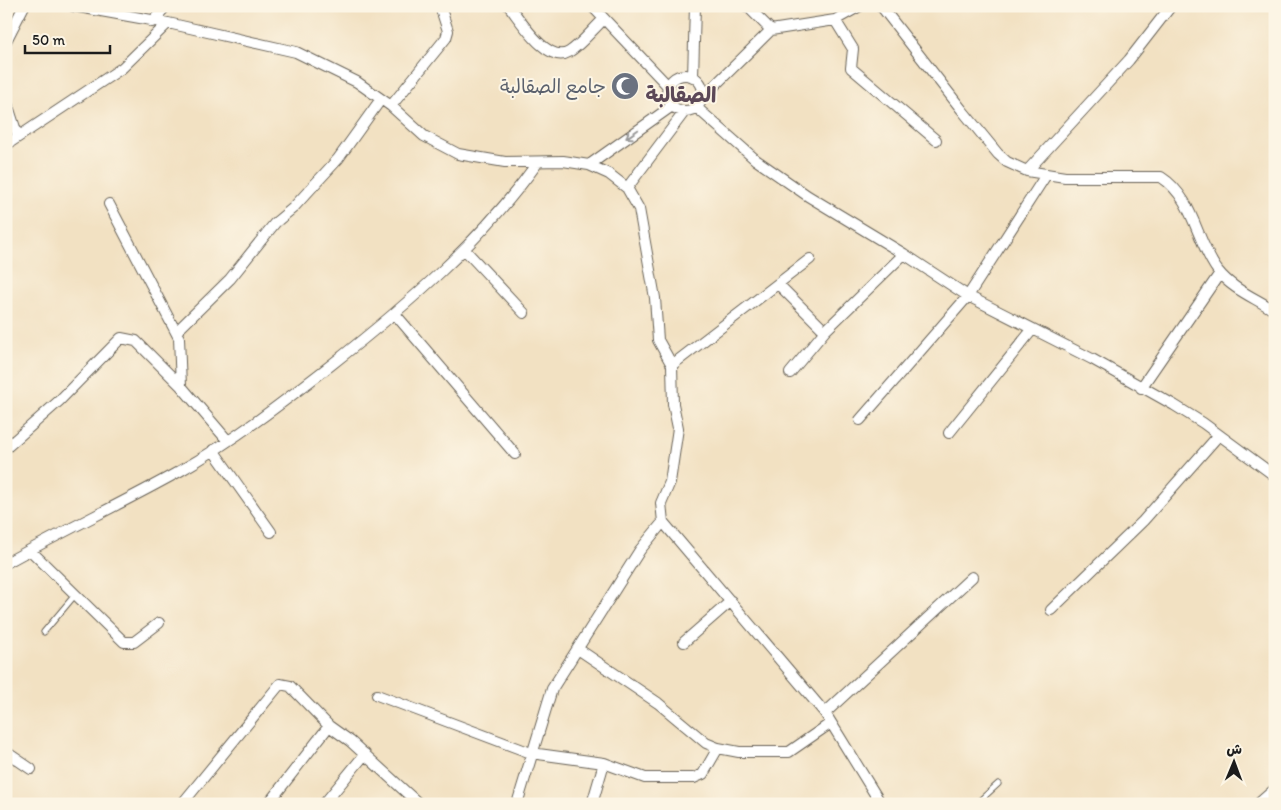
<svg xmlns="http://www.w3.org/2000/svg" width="1281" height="810" font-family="Itim,'Playpen Sans Arabic',sans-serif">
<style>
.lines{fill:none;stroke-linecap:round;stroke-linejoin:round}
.service-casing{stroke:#676156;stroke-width:7}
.minor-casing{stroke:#676156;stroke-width:12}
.service{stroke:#fff;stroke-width:5}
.minor{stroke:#fff;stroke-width:10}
.oneway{stroke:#999}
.labels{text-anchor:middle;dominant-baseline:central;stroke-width:4;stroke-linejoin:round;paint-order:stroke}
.worship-label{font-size:19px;fill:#5b616d;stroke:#fcf5e5;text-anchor:end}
.quarter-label{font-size:21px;font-weight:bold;fill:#5c4857;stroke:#fcf5e5}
</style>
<rect width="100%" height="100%" fill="#fcf5e5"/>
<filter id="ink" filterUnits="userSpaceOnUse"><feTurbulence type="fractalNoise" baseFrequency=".02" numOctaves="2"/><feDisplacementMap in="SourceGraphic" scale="10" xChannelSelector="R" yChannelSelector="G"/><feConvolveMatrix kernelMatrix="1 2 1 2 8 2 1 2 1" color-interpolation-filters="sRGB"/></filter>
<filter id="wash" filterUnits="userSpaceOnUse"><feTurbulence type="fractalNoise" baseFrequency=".0096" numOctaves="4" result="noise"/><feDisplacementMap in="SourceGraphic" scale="20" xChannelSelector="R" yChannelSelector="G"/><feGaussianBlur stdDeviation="1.12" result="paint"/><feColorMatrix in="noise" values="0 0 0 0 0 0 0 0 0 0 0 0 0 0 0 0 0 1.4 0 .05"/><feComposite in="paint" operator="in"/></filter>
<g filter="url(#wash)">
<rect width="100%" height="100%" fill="#f2e1c2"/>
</g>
<g filter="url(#ink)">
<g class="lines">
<defs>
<path id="service" d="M44,632L75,595
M976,804L998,784"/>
<path id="minor" d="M73,6L168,23L296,52L357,82L391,106L424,136L458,154L505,162L563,161L589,165L609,174L627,188L639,209L655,298L658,340L672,365L673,404L678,428L670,482L661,503L663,522L640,550L552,689L517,804
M509,6C521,21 548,65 569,52C582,44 593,29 604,19
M592,6L668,86
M747,6L771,30
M881,6L962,110L998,154L1007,162L1027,171L1065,177H1161C1194,198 1196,242 1218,271C1233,290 1256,298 1275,311
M835,20L853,49L851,68L936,140
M152,22L166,6
M6,41L24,6
M667 93a18 18 0 1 1 36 0a18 18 0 1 1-36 0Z
M693,77L695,6
M703,97L771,30L835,20L860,6
M6,100L18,137
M391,106L446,38L448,31L440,6
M696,107L756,160L808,196L904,254L968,296L1092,359L1174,405L1203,423L1275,476
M6,145L122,68L168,23
M589,165L672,106
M1027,171L1129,60L1171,6
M627,188L685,111
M109,204L179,338L181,386
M465,250L524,313
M779,285L825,331
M395,314L515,454
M176,332L230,279L275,223L293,208L338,159L381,99
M672,365L810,259
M790,373L825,331L904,254
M1141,388L1220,273
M860,420L968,296L1046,175
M949,433L1032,330
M6,448L59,401L121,338L136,341L181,386L228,441
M213,450L271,532
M663,522L825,713L881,804
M30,550L124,642H134L159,623
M6,563C63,531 123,503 180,471C233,441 282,403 331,365C407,305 481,242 538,162
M1051,610L1143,521L1218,436
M684,642L731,601
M578,649L658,703L706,743L718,748L739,752H789L831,723
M377,695L531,753L604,763L645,778H694L703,774L718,748
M825,713L972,577
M6,752L31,769
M182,804L280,684L290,686L329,726L350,741L419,804
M268,804L329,726
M324,804L365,754
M592,804L604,763
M1258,804L1275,789"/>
</defs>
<use href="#service" class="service-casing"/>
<use href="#minor" class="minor-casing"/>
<use href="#service" class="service"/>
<use href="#minor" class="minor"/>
</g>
<defs><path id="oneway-shaft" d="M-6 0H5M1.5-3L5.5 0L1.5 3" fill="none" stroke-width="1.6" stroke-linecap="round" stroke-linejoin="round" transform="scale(1.25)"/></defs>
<use class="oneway" href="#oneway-shaft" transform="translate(632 134) rotate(145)"/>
</g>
<defs>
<symbol id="mosque-disc" viewBox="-11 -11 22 22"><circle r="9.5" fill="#6b7280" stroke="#fcf5e5"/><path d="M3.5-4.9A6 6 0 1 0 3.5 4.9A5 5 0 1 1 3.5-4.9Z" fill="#fff"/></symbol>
</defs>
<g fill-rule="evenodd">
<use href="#mosque-disc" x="609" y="70" width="32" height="32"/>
</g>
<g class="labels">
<g class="worship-label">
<text x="606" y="86">جامع الصقالبة</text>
</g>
<g class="quarter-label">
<text x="681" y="94">الصقالبة</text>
</g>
</g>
<rect width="1281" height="810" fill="none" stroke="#fcf5e5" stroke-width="25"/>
<g transform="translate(1234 762) rotate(1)" stroke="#fcf5e5" stroke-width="4" paint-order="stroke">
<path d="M0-4L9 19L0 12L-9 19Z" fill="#1c1c1c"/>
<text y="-8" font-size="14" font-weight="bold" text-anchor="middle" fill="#1c1c1c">ش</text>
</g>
<path d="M25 45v8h85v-8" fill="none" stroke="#1c1c1c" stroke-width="2.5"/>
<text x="32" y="45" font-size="15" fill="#1c1c1c" stroke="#fcf5e5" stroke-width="4" paint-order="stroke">50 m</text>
</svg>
